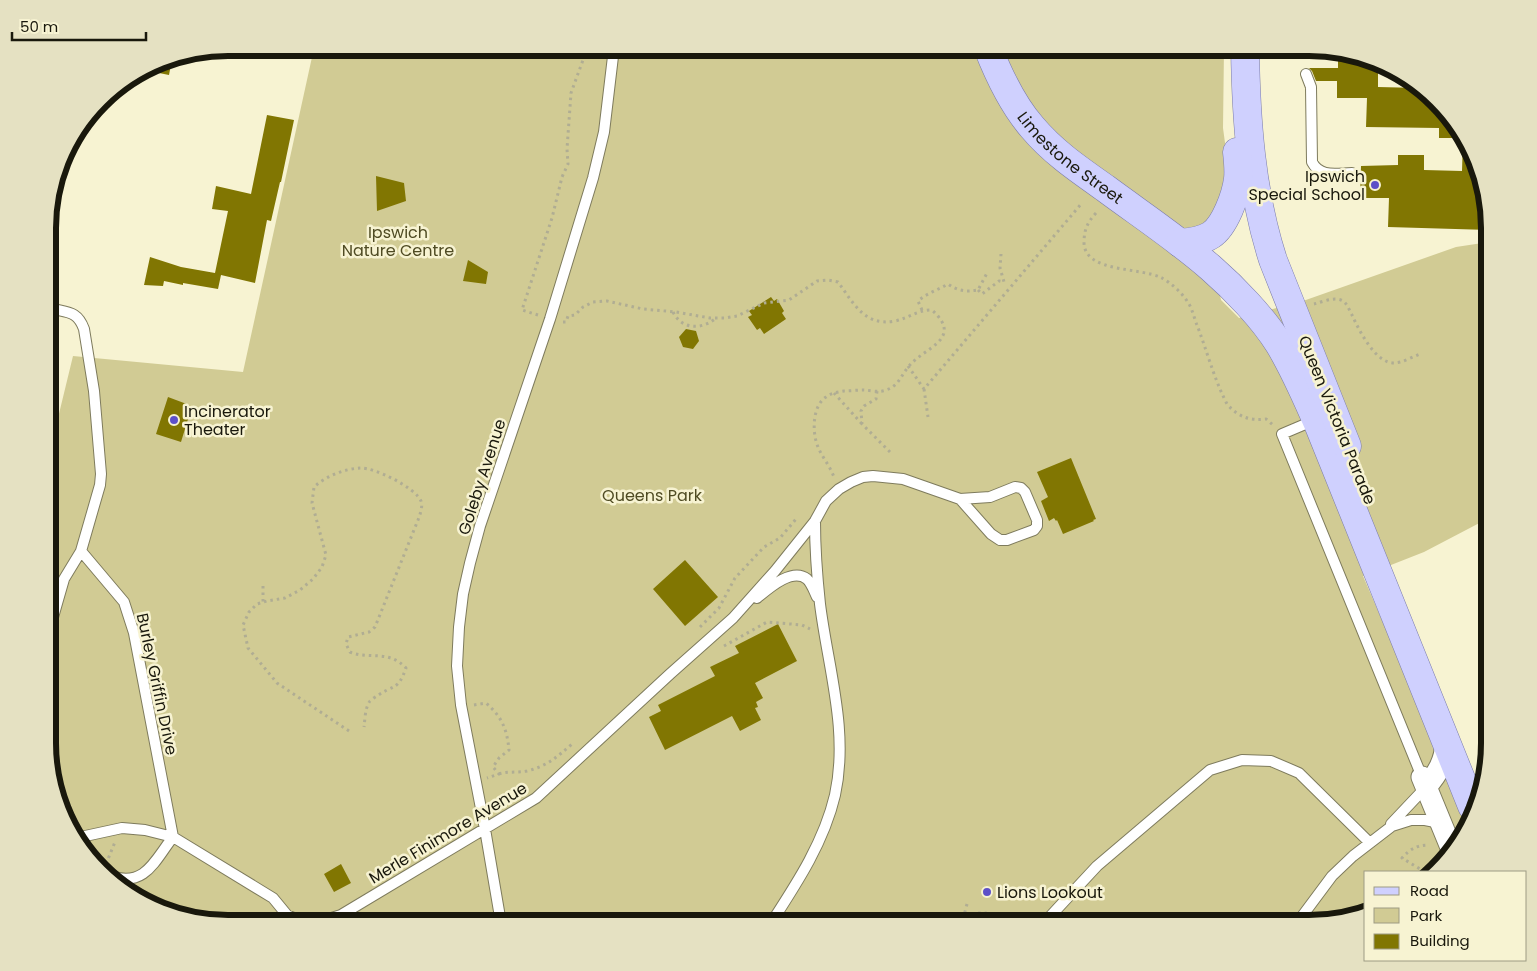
<svg xmlns="http://www.w3.org/2000/svg" width="1537" height="971" font-family="Poppins,sans-serif">
<style>
.green{fill:#d1cb94}
.building{fill:#817602}
.lines{fill:none;stroke-linecap:round;stroke-linejoin:round}
.service-casing{stroke:#7e7b5d;stroke-width:12}
.minor-casing{stroke:#7e7b5d;stroke-width:23}
.primary-casing{stroke:#7a7ba9;stroke-width:29}
.path{stroke:#b0ad93;stroke-width:3;stroke-dasharray:2.5 4;stroke-linecap:butt}
.service{stroke:#fff;stroke-width:10}
.minor{stroke:#fff;stroke-width:21}
.primary{stroke:#cfd0fe;stroke-width:28}
.poi-dot{fill:#5d50c8;stroke:#f7f3d2;stroke-width:2}
.labels{text-anchor:middle;dominant-baseline:central;stroke-width:5;stroke-linejoin:round;paint-order:stroke}
.street-label{font-size:16px;fill:#19180c;stroke:#f7f3d2}
.poi-label{font-size:16px;fill:#19180c;stroke:#f7f3d2;text-anchor:start}
.park-label{font-size:16px;fill:#4f4b23;stroke:#f7f3d2}
.rim{fill:none;stroke:#19180c;stroke-width:6}
</style>
<rect width="100%" height="100%" fill="#f7f3d2"/>
<path class="green" d="M314,48H1224L1223,128L1228,165L1229,179L1214,215L1206,223L1221,300L1239,318L1303,301L1456,247L1489,242V518L1424,552L1363,576L1445,767L1466,824L1459,843L1428,872H1366V909L1327,921L1325,920L1321,923H228L170,914L128,893L78,843L49,766V455L73,356L243,372Z"/>
<path class="building" d="M1338,51L1356,54L1378,64V87L1419,88L1465,138H1439V128L1366,127L1367,98H1337V81H1316L1312,71L1309,68H1338Z
M172,59L169,75L144,70L159,61Z
M267,115L294,120L281,182H280L271,221L267,220L255,283L221,275L218,289L183,283V285L164,281L163,286L144,285L150,257L181,267L215,273L228,211L212,209L216,186L251,194Z
M1463,139H1466L1489,216V230L1388,227L1389,198H1360L1361,166L1398,165V155H1424V170L1462,171Z
M376,176L404,183L406,201L377,211Z
M468,260L488,272L486,284L463,281Z
M771,297L774,301L777,299L784,311L782,313L786,319L764,334L760,328L757,330L748,317L752,315L749,311Z
M686,329L696,331L699,341L693,349L683,347L679,337Z
M168,397L192,406L181,442L156,434Z
M1071,458L1096,519L1093,520L1094,521L1063,534L1057,520L1056,521L1054,518L1049,521L1041,501L1048,497L1037,472Z
M685,560L718,597L685,626L653,589Z
M778,624L797,661L755,683L763,698L756,702L758,707L755,708L761,720L740,731L732,716L665,750L649,717L661,711L658,705L715,676L710,667L739,653L735,646Z
M341,864L351,883L334,892L324,874Z"/>
<g class="lines">
<defs>
<path id="service" d="M1306,74L1311,87L1312,162C1320,178 1337,173 1352,173
M49,308C67,313 77,310 84,329L94,391L101,474L100,485L81,551L124,602L134,633L173,837
M1315,420L1282,434L1422,777
M757,598C768,589 792,567 807,579C812,584 814,591 817,597
M49,631L64,579L81,551
M1391,824L1426,787
M76,838L122,828L145,830L173,837L273,898L287,915L298,920L319,922L341,915L536,798L670,674L733,618L775,571L815,521L826,501L839,489L851,482L863,477L873,476L903,479L960,499L990,497L1015,487L1021,488L1025,492L1037,520V526L1034,530L1007,540H1000L991,534L960,499
M111,876C145,888 155,860 173,837
M501,923L485,829L461,705L457,666L459,627L463,594L470,563L480,526L550,319L593,178L604,132L614,48
M771,923C797,883 824,842 835,795C849,731 828,668 820,604C817,576 815,549 815,521
M1044,923L1097,866L1210,770L1242,760L1271,761L1299,773L1370,843
M1297,923L1332,876L1353,856L1392,826L1411,820H1425L1440,823"/>
<path id="minor" d="M1422,777L1452,850
M1426,787C1438,773 1445,761 1446,743"/>
<g id="primary">
<path id="s1" d="M988,48C999,76 1012,104 1032,127C1053,152 1078,169 1105,188C1140,214 1178,239 1211,268C1234,288 1263,318 1279,344C1295,370 1307,399 1319,426L1472,806"/>
<path d="M1245,48C1246,119 1251,192 1273,260L1347,446"/>
<path d="M1180,243C1191,242 1202,241 1211,235C1225,226 1236,195 1238,179C1239,170 1238,161 1237,152"/>
</g>
</defs>
<use href="#service" class="service-casing"/>
<use href="#minor" class="minor-casing"/>
<use href="#primary" class="primary-casing"/>
<path class="path" d="M1096,213C1087,223 1084,230 1084,243C1085,273 1141,267 1162,278C1171,283 1181,292 1187,301C1192,307 1194,318 1197,325C1207,351 1214,379 1227,404C1238,417 1250,421 1266,419L1273,425
M978,290L982,294L999,281L1004,282L1000,268L1001,254
M1314,304C1322,302 1333,297 1341,300C1347,302 1349,310 1352,315C1359,330 1375,363 1394,363C1402,363 1412,357 1420,354
M922,310L918,301C927,293 938,290 948,284C958,291 966,292 978,290L987,273
M673,312C682,330 702,330 716,318
M538,315L522,310L552,218L562,177L568,164L567,149L571,93L583,60L584,48
M563,322H566L568,316L575,315L583,307L593,302L607,301L643,309L676,312L710,318H725L737,316L764,303L789,300L817,281L828,280L838,282C853,302 864,327 895,321C909,318 917,310 932,310C964,339 925,347 909,366C901,375 899,386 886,390C879,393 870,390 863,390C857,390 850,391 844,391C838,392 831,393 826,397C812,406 812,433 818,447C822,457 830,466 834,477
M908,366L924,389L1082,203
M924,389L928,417
M877,391L876,399L864,406L861,411L862,424L890,452
M834,393L862,424
M263,586V602
M700,627L719,608L735,578L764,547L780,538L796,519
M724,646L767,622L802,625L810,629
M474,705L486,703C502,717 507,729 509,750L499,758L493,767L499,774L487,778
M349,731L277,683L248,648L243,625L249,612L257,604L267,601L285,598L300,590L313,579L322,567L326,555L312,503L314,487C326,476 344,469 360,468C374,467 416,488 421,501C423,508 420,514 418,520L375,627L369,632L348,637L346,644L350,652C369,660 388,649 406,668C398,691 394,684 377,696C375,697 371,700 370,701C365,708 365,719 364,727
M499,774C508,771 517,773 527,771C547,766 557,757 572,744
M106,864L115,842
M1425,872L1402,858C1410,849 1417,845 1429,845
M967,904L962,923L976,913H986L987,923"/>
<use href="#service" class="service"/>
<use href="#minor" class="minor"/>
<use href="#primary" class="primary"/>
</g>
<g class="poi-dot">
<circle cx="1375" cy="185" r="5"/>
<circle cx="174" cy="420" r="5"/>
<circle cx="987" cy="892" r="5"/>
</g>
<g class="labels">
<g class="street-label">
<text stroke="none"><textPath href="#s1" startOffset="140">Limestone Street</textPath></text>
<text transform="translate(1337 420) rotate(68)">Queen Victoria Parade</text>
<text transform="translate(482 477) rotate(-72)">Goleby Avenue</text>
<text transform="translate(157 684) rotate(78)">Burley Griffin Drive</text>
<text transform="translate(448 833) rotate(-31)">Merle Finimore Avenue</text>
</g>
<g class="poi-label">
<text x="1365" y="176" text-anchor="end">Ipswich<tspan x="1365" dy="18">Special School</tspan></text>
<text x="184" y="411">Incinerator<tspan x="184" dy="18">Theater</tspan></text>
<text x="997" y="892">Lions Lookout</text>
</g>
<g class="park-label">
<text x="398" y="232">Ipswich<tspan x="398" dy="18">Nature Centre</tspan></text>
<text x="652" y="495">Queens Park</text>
</g>
</g>
<path d="M0 0H1537V971H0ZM228 56H1309A172 172 0 0 1 1481 228V743A172 172 0 0 1 1309 915H228A172 172 0 0 1 56 743V228A172 172 0 0 1 228 56Z" fill="#e5e1c2" fill-rule="evenodd"/>
<path class="rim" d="M228 56H1309A172 172 0 0 1 1481 228V743A172 172 0 0 1 1309 915H228A172 172 0 0 1 56 743V228A172 172 0 0 1 228 56Z"/>
<rect x="1364" y="871" width="162" height="90" fill="#f7f3d2" stroke="#9e9b83"/>
<rect x="1374" y="887" width="25" height="8" fill="#cfd0fe" stroke="#9e9b83"/>
<text x="1410" y="896" font-size="15" fill="#19180c">Road</text>
<rect x="1374" y="908" width="25" height="15" fill="#d1cb94" stroke="#9e9b83"/>
<text x="1410" y="921" font-size="15" fill="#19180c">Park</text>
<rect x="1374" y="934" width="25" height="15" fill="#817602" stroke="#9e9b83"/>
<text x="1410" y="946" font-size="15" fill="#19180c">Building</text>
<path d="M12 32v8h134v-8" fill="none" stroke="#19180c" stroke-width="2.5"/>
<text x="20" y="32" font-size="15" fill="#19180c" stroke="#f7f3d2" stroke-width="4" paint-order="stroke">50 m</text>
</svg>
